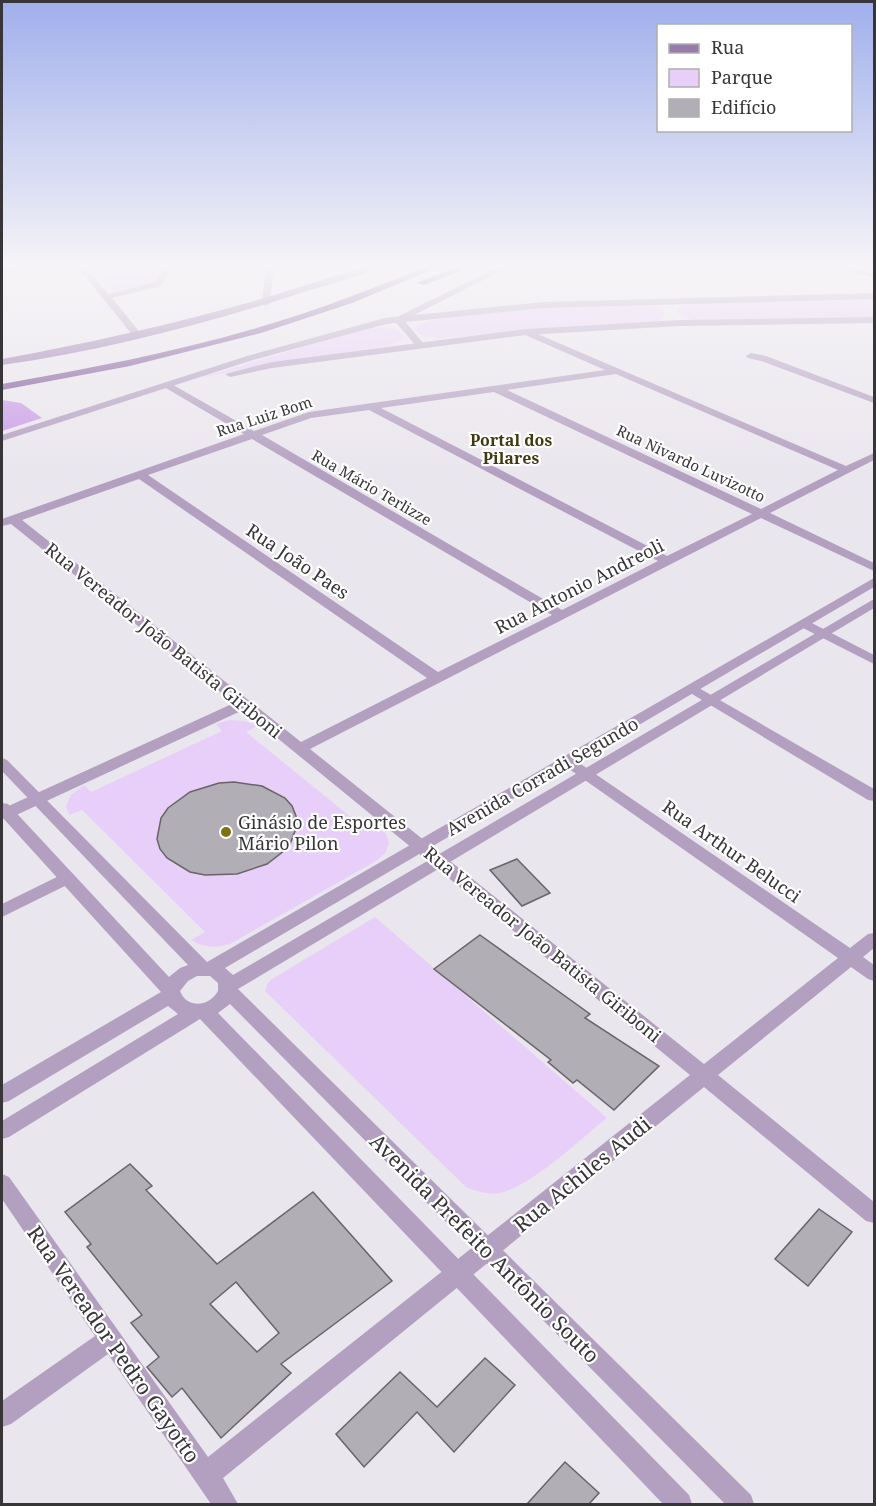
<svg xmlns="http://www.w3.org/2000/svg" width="876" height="1506" font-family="'Noto Serif',serif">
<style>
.green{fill:#e8cff9}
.forest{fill:#c99be7}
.building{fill:#b2aeb5;stroke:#68646a;stroke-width:1.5;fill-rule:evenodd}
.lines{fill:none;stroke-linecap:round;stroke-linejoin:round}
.minor{fill:#b39fc0;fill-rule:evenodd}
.tertiary{fill:#b39fc0;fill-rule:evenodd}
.secondary{fill:#987bac;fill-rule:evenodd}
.trunk{fill:#7d5696;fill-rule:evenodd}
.poi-dot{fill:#7d7112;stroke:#fff;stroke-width:2}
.labels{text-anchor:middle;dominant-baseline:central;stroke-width:4.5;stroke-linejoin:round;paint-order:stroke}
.far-street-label{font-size:15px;fill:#373538;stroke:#fff}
.far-neighbourhood-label{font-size:16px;font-weight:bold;fill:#3f3a10;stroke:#fff}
.street-label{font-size:18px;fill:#373538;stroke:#fff}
.poi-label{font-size:18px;fill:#373538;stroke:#fff;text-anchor:start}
.near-street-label{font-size:21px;fill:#373538;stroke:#fff}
</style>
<rect width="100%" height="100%" fill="#eae6ed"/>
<path class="green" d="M106,265H152L160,270L155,282C123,291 115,301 93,271Z
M874,299V317L693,320L678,314L677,311L678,307L697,303Z
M647,304L657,307L665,313L663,318L656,322L570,326L443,338L422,336L414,329C422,309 617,305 647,304Z
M370,327L396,329L404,336L397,343L388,346L284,361L196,379Z
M230,720L245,721L257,726L246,732L368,831L377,826L386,834L389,843L385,853L376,861L230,944C216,948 204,948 191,940L205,932L82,810L69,815L66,806L71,795L84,785L91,792L222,731L216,724Z
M375,917L607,1118C582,1138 528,1189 499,1193C488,1195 478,1191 467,1188L265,991L268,983L272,979Z"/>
<path class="forest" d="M2,400L21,403L42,418L2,431Z"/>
<path class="building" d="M234,782L262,786L285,798L292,806L296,816L297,826L289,847L267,864L237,874L205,875L190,872L167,858L160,849L157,839L161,818L168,808L190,792L219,783Z
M517,859L550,893L522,906L490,870Z
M480,935L590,1014L585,1018L659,1066L614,1110L577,1080L573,1083L548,1062L551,1060L434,969Z
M130,1164L152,1186L146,1190L217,1264L313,1192L392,1281L281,1364L291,1373L221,1438L182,1388L172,1397L147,1367L159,1357L131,1323L142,1315L87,1247L91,1244L65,1212ZM236,1282L279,1333L257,1352L210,1304Z
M819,1209L852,1232L808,1286L775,1259Z
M485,1358L515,1385L454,1452L417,1412L364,1467L336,1434L400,1372L437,1407Z
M565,1462L599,1493L589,1504H527Z"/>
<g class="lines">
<path class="minor" d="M32,265H58L54,267L2,273V269Z
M76,265H84L108,294L155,282L165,265H173L161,286L112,298L142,335L137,338L134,337Z
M266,265H274L270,303L266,306L262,303Z
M502,265H513L404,320L423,343V347H417L393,319Z
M832,265H845L874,273V278Z
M526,329L846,466L874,453V460L770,513L874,563V571L761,518L310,749L704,1064L838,958L562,764L559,761L562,758H572L850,948L868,934L874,933V948L863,957L874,965V981L868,979L851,967L718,1075L874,1202V1223L866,1221L704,1087L223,1478L238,1504H211L108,1354L11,1424L2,1427V1401L95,1336L2,1199V1174L9,1177L208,1457L690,1075L243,710L12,817H2V809L234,703L11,524L2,526V519L244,434L164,387V383L168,382L254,431L309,412L605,370L523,334L521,332ZM616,374L838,470L761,509L507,390ZM494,392L752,514L667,556L381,408ZM369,410L658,561L562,610L262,435L311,418ZM252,439L552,615L438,672L148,475ZM139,479L427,678L301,742L22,520Z
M751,353L766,356L874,397V403L761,361L748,358L746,356Z
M804,619L874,655V664L799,626L797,623Z
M692,684L874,789V801L868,800L687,691L685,688Z
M67,872L73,874L75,878L73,882L2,917V904Z"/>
<path class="tertiary" d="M874,293V299L543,308L386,324L253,360L2,441V435L247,356L385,318L543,302Z
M874,317V323L680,326L526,335L272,368L230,377L225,374L272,362L526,329L680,320Z
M874,578V587L225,968L233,975L874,599V608L238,989L751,1495L754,1504H725L230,1004L218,1013L689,1495L692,1504H663L200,1019L9,1137L2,1139V1121L178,1014L168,1006L9,1101L2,1103V1085L161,992L2,817V803L8,804L169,977L180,968L188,965L2,771V758L7,760L207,962ZM197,976H210L218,983V991C209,1007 187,1009 180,991L188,981Z"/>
<path class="secondary" d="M367,265H379C362,277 327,285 307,291C209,323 103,351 2,365V359C126,336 248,307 367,265Z"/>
<path class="trunk" d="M430,265H443L352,303L261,333L130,366L2,390V384C86,369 171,353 253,329C313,312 372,289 430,265Z
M462,265H476L424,285L416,283Z"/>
</g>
<linearGradient id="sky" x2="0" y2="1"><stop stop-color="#a0afec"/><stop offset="0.56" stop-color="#f6f4f7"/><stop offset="1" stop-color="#f6f4f7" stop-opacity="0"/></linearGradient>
<rect width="876" height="476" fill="url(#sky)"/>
<circle class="poi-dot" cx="226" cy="832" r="6"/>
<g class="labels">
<g class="far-street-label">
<text transform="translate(264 416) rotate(-18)">Rua Luiz Bom</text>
<text transform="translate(691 463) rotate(25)">Rua Nivardo Luvizotto</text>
<text transform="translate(372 487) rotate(30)">Rua Mário Terlizze</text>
</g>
<g class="far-neighbourhood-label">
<text x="511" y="440">Portal dos<tspan x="511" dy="18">Pilares</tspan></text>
</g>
<g class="street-label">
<text transform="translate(298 561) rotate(34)">Rua João Paes</text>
<text transform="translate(579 586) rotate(-27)">Rua Antonio Andreoli</text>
<text transform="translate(164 640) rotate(39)">Rua Vereador João Batista Giriboni</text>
<text transform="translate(542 776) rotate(-30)">Avenida Corradi Segundo</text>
<text transform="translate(732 851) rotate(35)">Rua Arthur Belucci</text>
<text transform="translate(543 944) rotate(39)">Rua Vereador João Batista Giriboni</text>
</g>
<g class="poi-label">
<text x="238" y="822">Ginásio de Esportes<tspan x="238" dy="21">Mário Pilon</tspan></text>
</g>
<g class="near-street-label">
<text transform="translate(582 1174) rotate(-39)">Rua Achiles Audi</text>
<text transform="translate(485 1248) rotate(45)">Avenida Prefeito Antônio Souto</text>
<text transform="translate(114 1344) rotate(55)">Rua Vereador Pedro Gayotto</text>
</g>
</g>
<rect width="876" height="1506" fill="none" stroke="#373538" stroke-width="6"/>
<rect x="657" y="24" width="195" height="108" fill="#ffffff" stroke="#afaeaf" stroke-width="1.5"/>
<rect x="669" y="44" width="30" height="9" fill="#987bac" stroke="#afaeaf" stroke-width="1.5"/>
<text x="711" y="54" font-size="18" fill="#373538">Rua</text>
<rect x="669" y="69" width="30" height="18" fill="#e8cff9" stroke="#afaeaf" stroke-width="1.5"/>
<text x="711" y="84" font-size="18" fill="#373538">Parque</text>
<rect x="669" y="99" width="30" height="18" fill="#b2aeb5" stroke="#afaeaf" stroke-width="1.5"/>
<text x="711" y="114" font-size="18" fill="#373538">Edifício</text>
</svg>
